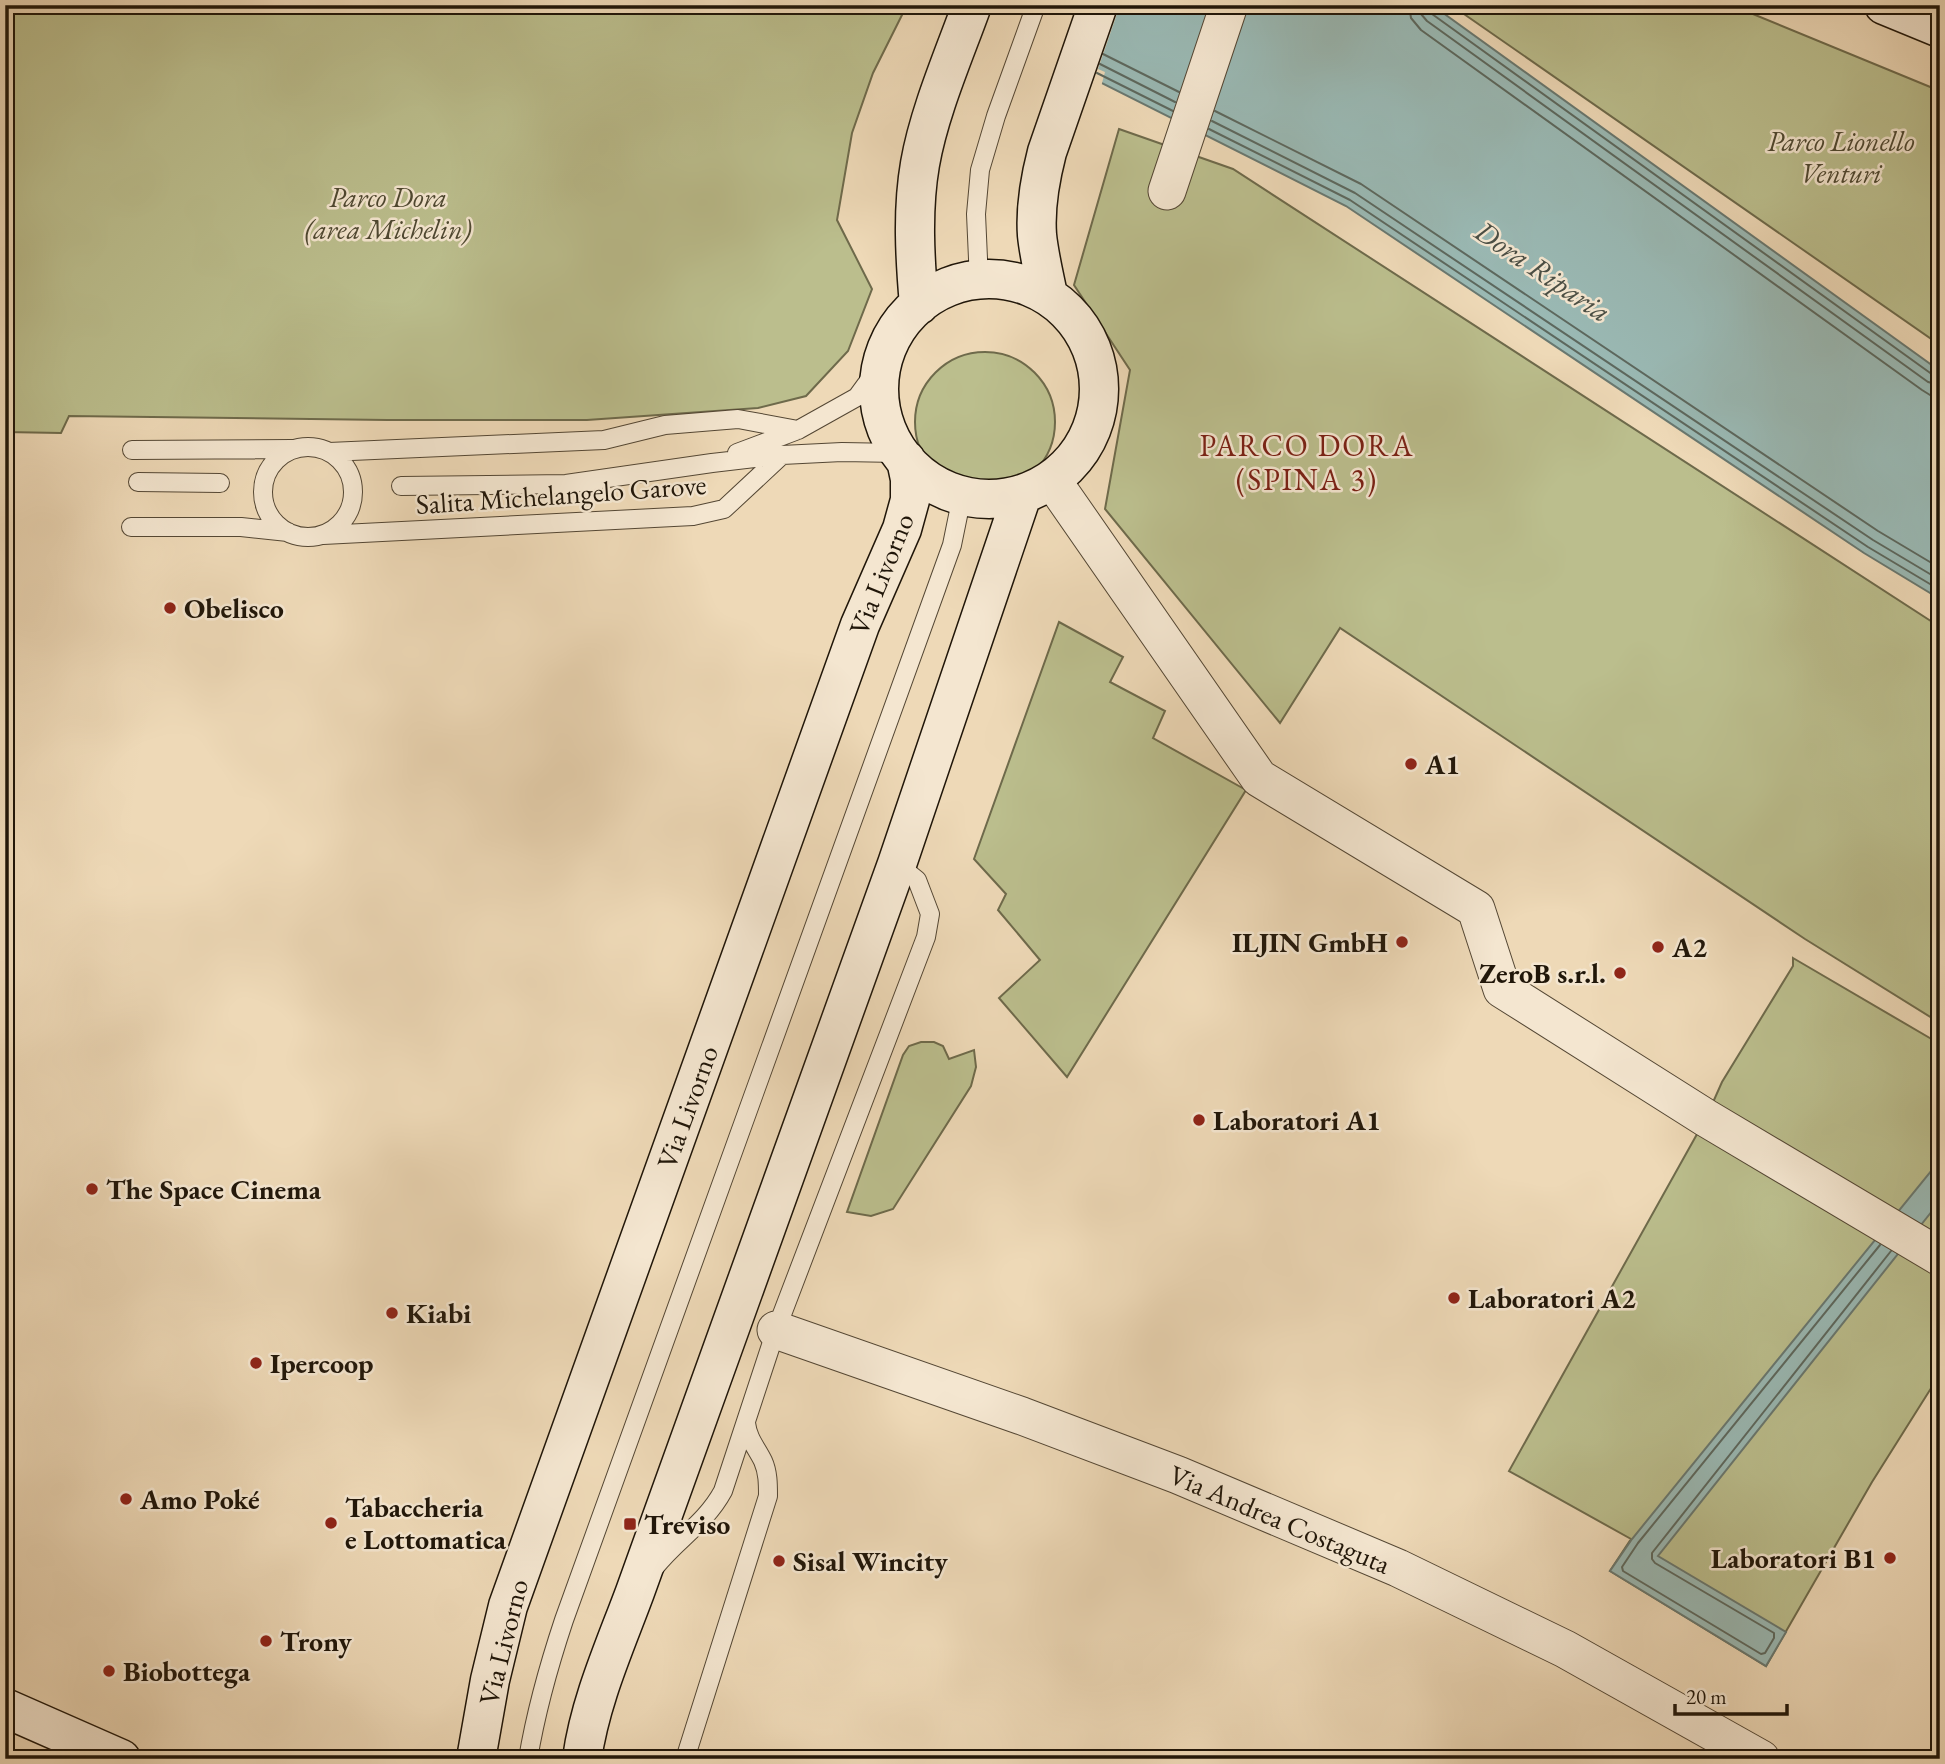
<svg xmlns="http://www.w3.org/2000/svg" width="1945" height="1764" font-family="'EB Garamond',serif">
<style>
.green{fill:#bbbe8d;stroke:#6e6a4b;stroke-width:2}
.water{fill:#9ab9b4;stroke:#697870;stroke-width:2}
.pier{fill:#eed9b7}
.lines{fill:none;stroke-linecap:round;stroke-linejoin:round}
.shore{stroke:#5d685e;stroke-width:2}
.lane-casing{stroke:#544734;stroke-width:20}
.street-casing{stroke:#544734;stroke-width:39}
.secondary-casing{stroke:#201609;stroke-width:41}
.lane{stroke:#f4e6d0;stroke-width:18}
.street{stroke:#f4e6d0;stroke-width:37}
.secondary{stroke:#f4e6d0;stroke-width:38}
.poi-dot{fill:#8f2418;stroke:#f4e6d0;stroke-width:2.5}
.labels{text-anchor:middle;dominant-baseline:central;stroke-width:5;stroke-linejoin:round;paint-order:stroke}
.park-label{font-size:28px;font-style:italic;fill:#4e4831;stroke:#f4e6d0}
.street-label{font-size:28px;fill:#201609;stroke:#f4e6d0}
.poi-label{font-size:28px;font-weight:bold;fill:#201609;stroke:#f4e6d0;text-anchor:start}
.water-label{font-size:30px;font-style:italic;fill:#4b4f45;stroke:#f4e6d0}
.neighbourhood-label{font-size:30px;letter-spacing:2px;fill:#7a1f14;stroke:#f4e6d0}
</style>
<rect width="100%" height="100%" fill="#eed9b7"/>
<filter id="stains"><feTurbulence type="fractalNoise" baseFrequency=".00286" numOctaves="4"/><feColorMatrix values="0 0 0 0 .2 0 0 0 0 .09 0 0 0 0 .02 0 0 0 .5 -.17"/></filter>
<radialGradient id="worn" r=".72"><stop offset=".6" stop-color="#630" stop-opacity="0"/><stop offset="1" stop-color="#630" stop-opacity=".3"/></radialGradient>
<path class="green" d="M5,5H907L873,73L852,133L837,220L872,289L848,351L806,396L758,408L587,420H387L69,416L61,433L5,432Z
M1451,5H1731L1940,91V345Z
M1119,129L1233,169L1940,627V1023L1805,939L1340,628L1280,723L1105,509L1130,370L1074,285Z
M915 422a70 70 0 1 1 140 0a70 70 0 1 1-140 0Z
M1059,622L1123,657L1110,682L1165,711L1153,738L1246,790L1067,1077L999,998L1040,960L998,910L1006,894L974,859Z
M1793,958L1940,1044V1374L1872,1482L1766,1666L1610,1571L1631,1539L1509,1471L1706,1118L1722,1082L1793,966Z
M921,1042H934L943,1046L949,1059L974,1050L976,1067L971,1086L893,1209L871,1216L847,1212L903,1055L909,1046Z"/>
<path class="water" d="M947,5H1432L1940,371V599L1864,553L1346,206Z
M1940,1160V1201L1658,1556L1786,1632L1766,1666L1610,1571L1632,1539Z"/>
<path class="pier" d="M943,5H1120L1098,69L1105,72L1101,87L945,8Z"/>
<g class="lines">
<path class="shore" d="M1409,5L1411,18L1421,30L1922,390L1930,395L1940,396
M1420,5L1421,14L1427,21L1928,382L1940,385
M1429,5V11L1432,14L1933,375L1940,376
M1103,54L1179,92
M1100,64L1175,102
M1097,73L1173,111
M1215,111L1361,184L1878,531L1940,568
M1212,121L1355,193L1873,540L1940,580
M1209,129L1350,200L1868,547L1940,590
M1880,1245L1638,1543L1622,1567L1623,1571L1761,1654L1765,1653L1774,1638V1633L1655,1563L1652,1559V1553L1891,1251"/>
<defs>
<path id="lane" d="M979,281L976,214L980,170L996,116L1036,5
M263 492a45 45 0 1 1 90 0a45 45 0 1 1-90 0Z
M132,450L292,449
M329,452L604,440L665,425L738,419L798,430
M737,453L798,430L857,397L884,360
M138,482L220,483
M401,486L566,484L712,463L782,455L842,452L898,453
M131,527H241L288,532
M323,535L693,516L724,509L782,455
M655,1567C677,1539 705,1524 723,1491L776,1330L926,937L930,914L917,880L897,864
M528,1759C536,1711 549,1665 564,1620L952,545L962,496
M685,1759L768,1496C768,1484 768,1472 763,1461C756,1447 748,1439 746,1423"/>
<path id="street" d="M1167,191L1229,5
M1052,480L1259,778L1476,909L1502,989L1706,1118L1940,1257
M776,1330L1022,1416L1178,1475L1398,1568L1565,1649L1761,1759"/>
<path id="secondary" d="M1884,5L1940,28
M879 389a110 110 0 1 1 220 0a110 110 0 1 1-220 0Z
M1048,295C1044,275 1039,255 1037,235C1035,207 1040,179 1047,152L1098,5
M919,305C915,259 912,210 920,164C929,112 954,55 972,5
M5,1708L121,1759
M476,1759L490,1680L508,1606L860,625L902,529L910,500V479L906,460
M582,1759C590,1701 615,1646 635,1592L897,864L1022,495"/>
</defs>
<use href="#lane" class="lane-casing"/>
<use href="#street" class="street-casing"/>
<use href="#secondary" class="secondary-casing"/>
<use href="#lane" class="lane"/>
<use href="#street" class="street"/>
<use href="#secondary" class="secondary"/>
</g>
<g class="poi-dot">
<circle cx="170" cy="608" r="7"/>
<circle cx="1411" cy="764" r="7"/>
<circle cx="1402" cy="942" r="7"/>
<circle cx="1658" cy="947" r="7"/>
<circle cx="1620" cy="973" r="7"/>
<circle cx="1199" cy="1120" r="7"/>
<circle cx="92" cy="1189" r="7"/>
<circle cx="1454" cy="1298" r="7"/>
<circle cx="392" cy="1313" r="7"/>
<circle cx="256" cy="1363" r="7"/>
<circle cx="126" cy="1499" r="7"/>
<circle cx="331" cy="1523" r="7"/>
<rect x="623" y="1517" width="14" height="14" rx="3.5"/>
<circle cx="1890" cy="1558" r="7"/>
<circle cx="779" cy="1561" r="7"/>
<circle cx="266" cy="1641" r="7"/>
<circle cx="109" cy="1671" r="7"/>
</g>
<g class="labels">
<g class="park-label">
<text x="1841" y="141">Parco Lionello<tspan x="1841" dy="32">Venturi</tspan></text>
<text x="388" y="197">Parco Dora<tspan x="388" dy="32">(area Michelin)</tspan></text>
</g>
<g class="street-label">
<text transform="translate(561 494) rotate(-4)">Salita Michelangelo Garove</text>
<text transform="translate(881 574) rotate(-68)">Via Livorno</text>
<text transform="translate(687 1107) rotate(-70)">Via Livorno</text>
<text transform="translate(1280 1519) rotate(23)">Via Andrea Costaguta</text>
<text transform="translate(503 1642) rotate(-76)">Via Livorno</text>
</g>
<g class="poi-label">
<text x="184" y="608">Obelisco</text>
<text x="1425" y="764">A1</text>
<text x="1388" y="942" text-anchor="end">ILJIN GmbH</text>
<text x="1672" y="947">A2</text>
<text x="1606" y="973" text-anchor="end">ZeroB s.r.l.</text>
<text x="1213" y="1120">Laboratori A1</text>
<text x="106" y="1189">The Space Cinema</text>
<text x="1468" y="1298">Laboratori A2</text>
<text x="406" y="1313">Kiabi</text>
<text x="270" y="1363">Ipercoop</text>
<text x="140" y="1499">Amo Poké</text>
<text x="345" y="1507">Tabaccheria<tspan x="345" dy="32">e Lottomatica</tspan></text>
<text x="644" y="1524">Treviso</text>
<text x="1876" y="1558" text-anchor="end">Laboratori B1</text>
<text x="793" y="1561">Sisal Wincity</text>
<text x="280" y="1641">Trony</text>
<text x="123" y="1671">Biobottega</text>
</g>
<g class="water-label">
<text transform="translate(1543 271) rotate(34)">Dora Riparia</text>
</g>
<g class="neighbourhood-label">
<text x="1307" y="445">PARCO DORA<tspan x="1307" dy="34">(SPINA 3)</tspan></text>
</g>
</g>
<rect width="1945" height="1764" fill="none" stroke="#eed9b7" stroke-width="28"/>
<rect x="7" y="7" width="1931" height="1750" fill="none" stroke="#201609" stroke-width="3.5"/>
<rect x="14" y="14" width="1917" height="1736" fill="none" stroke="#201609" stroke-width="2"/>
<path d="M1675 1704v10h112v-10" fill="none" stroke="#201609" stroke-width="3.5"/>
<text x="1686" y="1704" font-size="21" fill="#201609" stroke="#f4e6d0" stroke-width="5" paint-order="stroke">20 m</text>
<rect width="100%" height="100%" filter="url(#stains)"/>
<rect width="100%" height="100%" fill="url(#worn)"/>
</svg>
